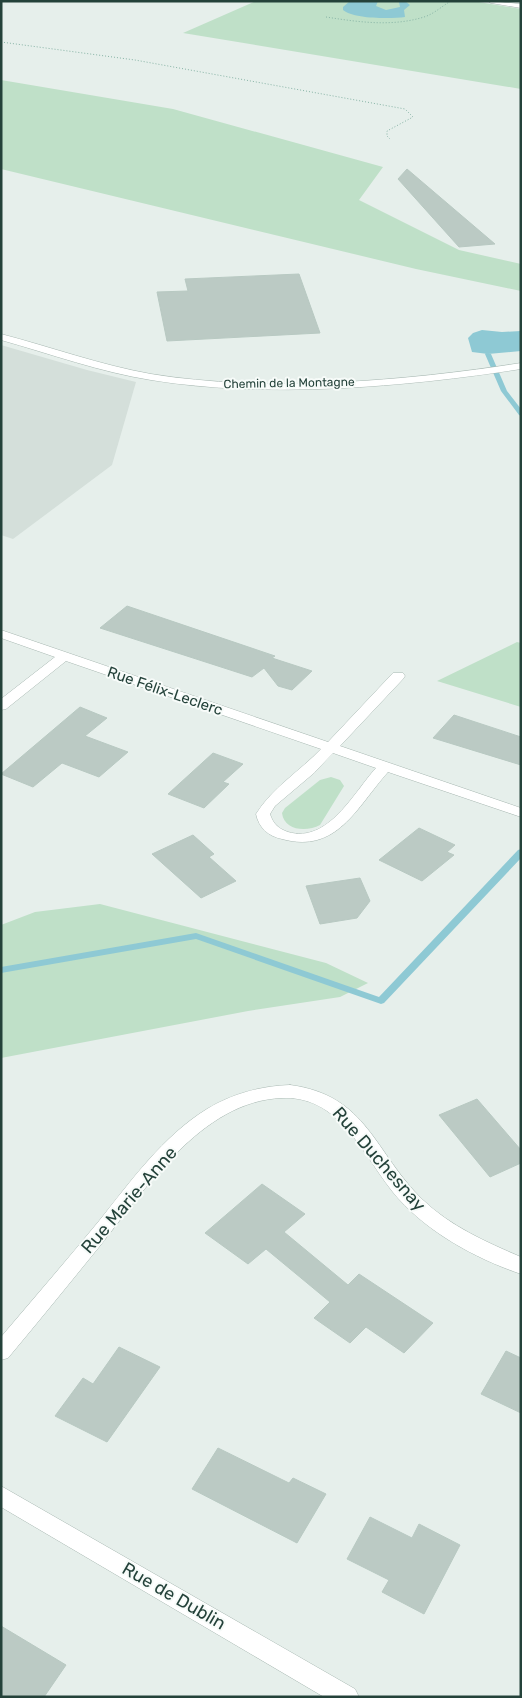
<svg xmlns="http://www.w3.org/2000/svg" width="522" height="1698" font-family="Rubik,sans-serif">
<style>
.built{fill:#d4dfda}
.green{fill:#bfe0c8}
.water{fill:#8ec9d4}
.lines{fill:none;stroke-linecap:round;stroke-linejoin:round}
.stream{fill:#8ec9d4;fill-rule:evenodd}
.building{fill:#bbcac4;stroke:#b8c9c2}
.street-casing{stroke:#a8b8b2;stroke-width:1}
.path{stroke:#86b3a5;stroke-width:1;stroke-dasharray:1 2;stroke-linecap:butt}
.street{fill:#fff;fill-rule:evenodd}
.labels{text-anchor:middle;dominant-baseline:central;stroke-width:4;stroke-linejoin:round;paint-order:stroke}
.far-street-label{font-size:12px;fill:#24423a;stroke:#f7fbf9}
.street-label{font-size:15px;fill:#24423a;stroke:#f7fbf9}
.near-street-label{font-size:18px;fill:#24423a;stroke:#f7fbf9}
</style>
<rect width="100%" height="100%" fill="#e6efeb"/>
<path class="built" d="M1,345L87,370L136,382L112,465L13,539L1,535Z"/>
<path class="green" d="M256,1H473L521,9V89L183,33Z
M1,80L173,109L383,167L359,200L459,250L521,264V291L416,269L1,169Z
M517,642L521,643V707L437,681Z
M331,777L340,780L344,786L320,825C307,832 284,831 282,813L285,808L320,780Z
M100,904L326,963L368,983L340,997L248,1011L1,1058V925L35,912Z"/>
<path class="water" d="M350,1H378L376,6L386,10L400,7L399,2L396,1H405L410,5L404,10L405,17C391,19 353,19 343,10V7Z
M482,330L502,332L521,331V351L488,354L472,352L468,338L473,333Z"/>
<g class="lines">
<path class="stream" d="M486,353L491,354L507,391L521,409V416L519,415L501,391L485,354Z
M521,849V858L384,1003L381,1004L196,939L1,973V967L196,933L379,997L518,850Z"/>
</g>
<path class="building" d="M407,169L495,244L459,247L398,179Z
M299,274L320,333L167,341L157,292L188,291L185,279Z
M127,606L275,656L272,658L312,671L292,690L278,686L264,668L252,677L100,628Z
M80,707L107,718L85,736L128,752L99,777L62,763L33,787L1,774Z
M454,715L521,737V765L433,738Z
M213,753L243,764L223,782L229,784L204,808L168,794Z
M419,828L455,845L447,852L454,855L422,881L379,860Z
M193,835L214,854L209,857L236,881L201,898L152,854Z
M360,878L370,901L357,918L320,924L306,886Z
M477,1099L521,1150V1163L490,1177L439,1115Z
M262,1184L305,1214L284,1232L348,1285L359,1274L433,1323L404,1353L366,1327L350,1343L314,1318L330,1302L266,1249L248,1264L205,1233Z
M119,1347L160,1367L107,1442L55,1416L83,1378L93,1384Z
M506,1351L521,1358V1413L481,1394Z
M218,1448L289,1483L293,1478L326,1494L297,1543L192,1489Z
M370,1517L412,1538L419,1524L460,1545L424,1614L382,1592L389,1580L347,1559Z
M1,1626L66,1665L44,1697H1Z"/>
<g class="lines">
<defs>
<path id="street" d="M488,1L521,4V8L491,3Z
M1,334C51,347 100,365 151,374C267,393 405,381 521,363V369C405,387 267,399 151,380C100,372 51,354 1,340Z
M1,630L328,742L393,673H403L405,676L403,679L340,746L521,808V817L388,772C356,808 337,854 282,839C268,836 259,828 256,814C272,788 300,771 321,749L66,661L6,709L1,710V699L55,657L1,638ZM333,753L376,768C354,792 328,844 288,832C279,829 273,824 270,814L275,806L314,773Z
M290,1085C368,1095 374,1153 423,1200C450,1226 486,1242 521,1257V1274C474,1258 423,1230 392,1191C374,1168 360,1141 339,1121C323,1105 304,1097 282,1098C201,1101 145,1190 99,1247C69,1284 39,1321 8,1358L1,1360V1337C34,1298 67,1260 99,1221C131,1181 163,1136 207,1109C232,1094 260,1086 290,1085Z
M1,1486L355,1689L359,1697H324L1,1507Z"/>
</defs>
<use href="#street" class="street-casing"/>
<path class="path" d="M326,17C358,22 392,27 424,17C434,14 442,6 451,1
M1,42L135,60L405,109L413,117L387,131V136L390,139"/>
<use href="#street" class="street"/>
</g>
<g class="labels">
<g class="far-street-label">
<text transform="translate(289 383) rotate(-1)">Chemin de la Montagne</text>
</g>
<g class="street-label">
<text transform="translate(165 691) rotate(19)">Rue Félix-Leclerc</text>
</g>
<g class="near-street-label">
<text transform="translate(379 1159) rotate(49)">Rue Duchesnay</text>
<text transform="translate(129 1200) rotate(-49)">Rue Marie-Anne</text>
<text transform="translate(174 1596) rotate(30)">Rue de Dublin</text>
</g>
</g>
<rect width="522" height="1698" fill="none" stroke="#24423a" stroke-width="5"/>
</svg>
